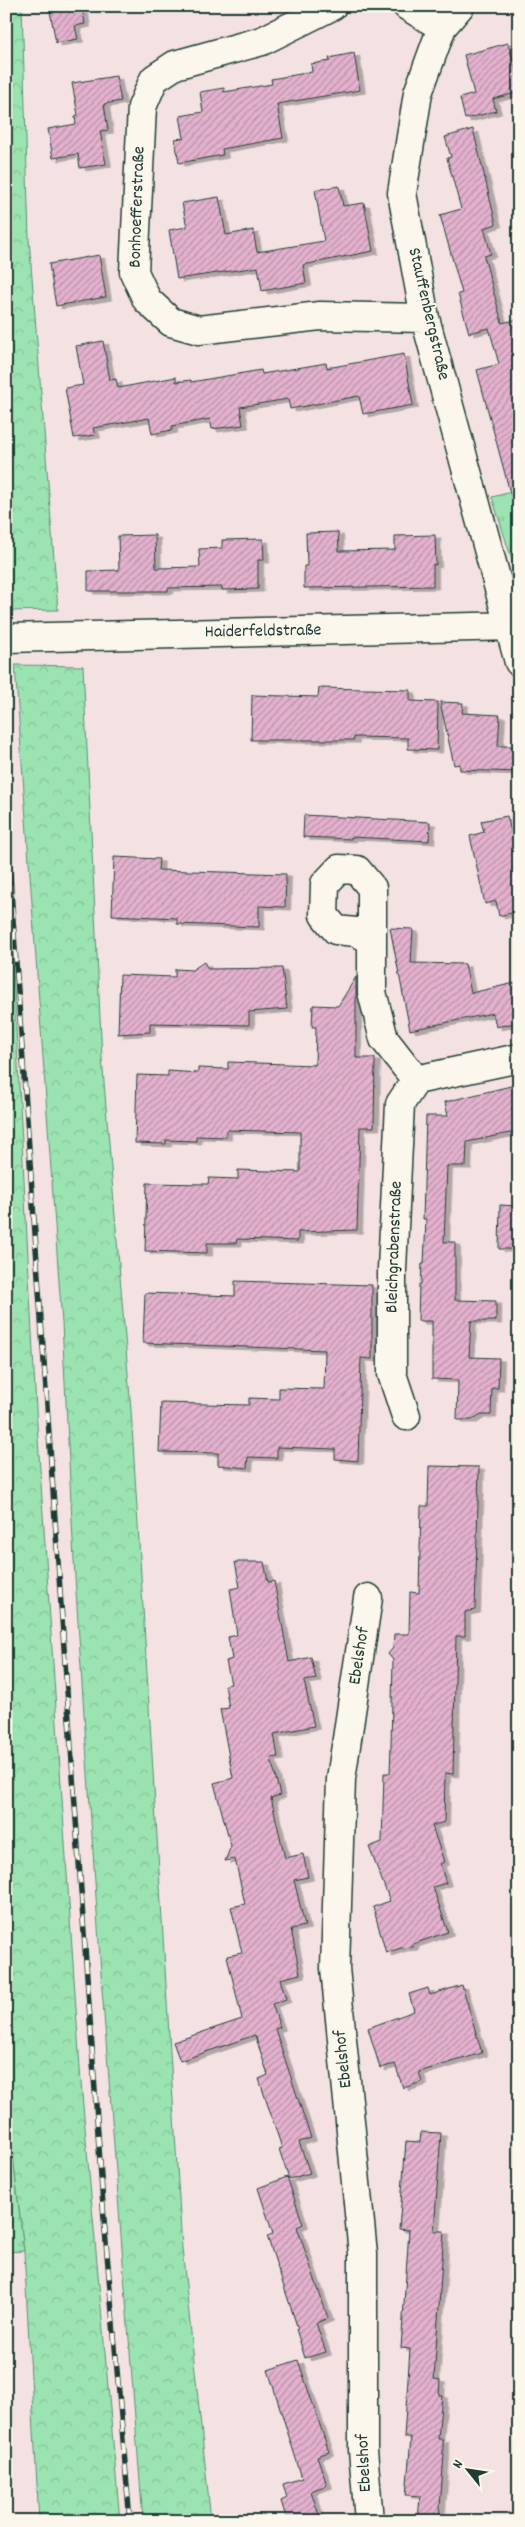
<svg xmlns="http://www.w3.org/2000/svg" width="525" height="2527" font-family="Dekko,sans-serif">
<style>
.grass{fill:url(#grass-tufts);stroke:#5d9072}
.forest{fill:url(#forest-crowns);stroke:#5d9072}
.building{fill:url(#building-hatch);stroke:#1f3d34;filter:url(#shadow)}
.lines{fill:none;stroke-linecap:round;stroke-linejoin:round}
.street-casing{stroke:#1f3d34;stroke-width:31}
.street{stroke:#fbf7ec;stroke-width:28}
.rail-casing{stroke:#1f3d34;stroke-width:5.5}
.rail{stroke:#fbf7ec;stroke-width:4;stroke-dasharray:11;stroke-linecap:butt}
.labels{text-anchor:middle;dominant-baseline:central;stroke-width:4.5;stroke-linejoin:round;paint-order:stroke}
.street-label{font-size:18px;fill:#1f3d34;stroke:#fbf7ec}
</style>
<defs>
<pattern id="grass-tufts" width="24" height="20" patternUnits="userSpaceOnUse" patternTransform="scale(1.25)"><rect width="24" height="20" fill="#9be3b1"/><path d="M3 7l-1-3M5 7V3M7 7l1-3M15 17l-1-3M17 17v-4M19 17l1-3" fill="none" stroke="#85c499"/></pattern>
<pattern id="forest-crowns" width="20" height="18" patternUnits="userSpaceOnUse" patternTransform="scale(1.25)"><rect width="20" height="18" fill="#9be3b1"/><path d="M2 6a3 3 0 1 1 6 0M12 15a3 3 0 1 1 6 0" fill="none" stroke="#85c499"/></pattern>
<pattern id="building-hatch" width="6" height="6" patternUnits="userSpaceOnUse" patternTransform="scale(1.25)"><rect width="6" height="6" fill="#e4b1ce"/><path d="M-1 1l2-2M0 6l6-6M5 7l2-2" fill="none" stroke="#b891a8"/></pattern>
<filter id="shadow"><feDropShadow dx="5.5" dy="3" stdDeviation="0" flood-color="#0004"/></filter>
</defs>
<rect width="100%" height="100%" fill="#f4e2e3"/>
<filter id="ink" filterUnits="userSpaceOnUse"><feTurbulence type="fractalNoise" baseFrequency=".02" numOctaves="2"/><feDisplacementMap in="SourceGraphic" scale="10" xChannelSelector="R" yChannelSelector="G"/><feConvolveMatrix kernelMatrix="1 2 1 2 8 2 1 2 1" color-interpolation-filters="sRGB"/></filter>
<g filter="url(#ink)">
<path class="grass" d="M519,490V582L492,497Z
M6,2095L24,2251L6,2252Z"/>
<path class="forest" d="M6,6H22L29,239L58,610L6,611Z
M15,665L83,666L102,1058L131,1410L182,2248L211,2521H143L102,1989L74,1561L62,1323Z
M6,836L36,1409L81,2083L120,2521H39L24,2251L6,2095Z"/>
<path class="building" d="M49,6H82L85,24L75,26L78,39L56,43Z
M508,43L519,82V92L493,99L496,111L465,119L460,98L474,94L464,55Z
M354,53L360,90L277,104L283,138L222,149L223,155L179,163L175,139L184,138L180,116L203,112L200,92L224,88V92L272,84L271,79L312,72L311,64L330,61L329,58Z
M116,76L121,101L104,104L108,130L100,131L106,164L80,168L78,154L53,158L48,129L76,124L75,116L78,115L72,83Z
M473,129L496,224L484,228L491,254L484,256L502,323L519,319V499L512,500L477,370L499,364L489,328L469,333L458,294L462,293L440,215L461,209L447,158L451,157L445,137Z
M339,186L343,206L364,203L373,251L303,265L306,283L262,291L258,267L177,279L169,230L187,227L182,203L219,197L226,235L253,230L257,252L324,241L315,190Z
M99,255L106,297L56,306L49,264Z
M103,341L110,380L116,379L118,388L176,377V382L191,380V382L261,370L262,374L326,363L327,368L404,354L413,405L363,414L359,396L290,409L288,399L240,407L243,425L212,429L210,419L172,426V430L152,434L149,418L93,428L95,435L74,438L65,388L83,385L76,346Z
M338,532L339,551L395,550V536L435,535L436,565L433,564V586L304,588V566H307L306,533Z
M155,535L156,568L200,567L199,549L222,548V540L263,539L264,560H258V589L222,590V587L168,588V591H88V571L119,570L118,536Z
M319,688L410,690V701L438,702L437,750L408,749V738L354,737V740H251L252,695L318,697Z
M440,702L463,703L462,713L500,715L498,746H519V772L460,770V764L454,765Z
M304,815L430,822L429,841L351,837V839L303,837Z
M507,816L516,851L519,850V911L499,916L496,901L485,904L470,836L484,832L481,821Z
M114,857L159,859L158,870L286,874L285,907L259,906V927L177,924V918L112,915Z
M390,928L413,929L411,963L465,964L471,993L519,982V1022L496,1027L493,1013L410,1030Z
M204,962L208,969L282,968L287,1009L249,1012V1025L150,1023V1032L118,1034L120,975L175,977V969L192,970Z
M356,977V1058H375L374,1127H360L357,1230L298,1232V1241L237,1239L236,1243H207V1253L145,1251L147,1183L208,1184L209,1178L238,1179V1170L300,1172V1132L226,1130V1137L196,1136V1141L166,1140V1144L135,1143L137,1075L168,1076V1071L198,1073V1068L228,1069V1062L315,1065L316,1027H312L313,1005L338,1006Z
M519,1084V1131L467,1142L466,1166H447L444,1242H455V1300L496,1301V1321H471L469,1357L499,1358L498,1388H492L491,1415H479L472,1420H457L458,1380L432,1379V1321H418L419,1284H421L422,1264H424L426,1219H423L426,1116H448L445,1102Z
M500,1205L519,1206V1249H499Z
M235,1281L372,1285V1359L361,1358L358,1461L335,1459V1449L277,1447V1458L248,1457L247,1468L218,1465V1453L159,1452L161,1403L249,1405V1398L279,1399V1388L324,1389L325,1350L143,1343L145,1293L235,1296Z
M429,1466L479,1467L475,1610L465,1612V1636H456L453,1774L445,1773L444,1822L432,1826L444,1862L440,1864L446,1883L433,1887L448,1932L413,1944V1947L401,1948L386,1953L373,1907L390,1901L369,1847L382,1842L384,1773H390L391,1745L393,1660L388,1654L393,1648L394,1634H409L410,1592L419,1593L421,1506H428Z
M235,1562H264L268,1582L274,1581L289,1662L311,1657L316,1679L304,1681L314,1726L274,1734L278,1757L271,1758L280,1795L271,1798L285,1858L303,1854L308,1877L294,1880L305,1926L291,1929L300,1974L280,1979L286,1999L272,2004L280,2027L275,2029L311,2138L299,2142L310,2173L289,2179L279,2149L282,2148L259,2079L268,2075L255,2035L180,2061L173,2042L242,2019L227,1956L242,1953L231,1907L245,1904L235,1859L225,1861L231,1846L214,1783L233,1778L220,1709L229,1708L225,1685L231,1684L226,1661L232,1659L228,1637L237,1635L230,1589L240,1587Z
M462,1985L482,2053L419,2072L422,2082L403,2088L395,2064L380,2068L368,2028L414,2011L409,1994L428,1988L430,1995Z
M421,2132L441,2133L434,2231H444L434,2379L440,2380L439,2395H442L438,2439H443V2454H444L439,2521H418L420,2496L406,2495L411,2437H404L410,2349L401,2348L409,2230L399,2229L406,2141L420,2142Z
M287,2177L303,2224L297,2227L328,2318L316,2323L326,2352L305,2358L296,2329H298L267,2236L273,2234L258,2188Z
M298,2360L329,2452L317,2456L327,2485L311,2491L321,2521H287L281,2501L287,2498L283,2484L302,2478L268,2370Z"/>
<g class="lines">
<defs>
<path id="street" d="M332,6L262,41L175,65L154,79L142,107L134,272L147,300L171,322L199,330L320,316L425,318
M407,6L442,27
M460,6L442,27L418,93L402,193L425,318L519,662
M6,638L519,626
M370,939L356,932L336,930L324,915L325,884L339,869L357,870L372,888V992L384,1039L416,1080L400,1104L392,1269V1374L406,1416
M416,1080L519,1058
M368,1598L341,1779L335,1968L363,2254V2450L369,2521"/>
</defs>
<use href="#street" class="street-casing"/>
<use href="#street" class="street"/>
<defs>
<path id="rail" d="M6,819L104,2219L130,2521"/>
</defs>
<use href="#rail" class="rail-casing"/>
<use href="#rail" class="rail"/>
</g>
</g>
<g class="labels">
<g class="street-label">
<text transform="translate(138 207) rotate(-88)">Bonhoefferstraße</text>
<text transform="translate(428 314) rotate(77)">Stauffenbergstraße</text>
<text transform="translate(263 632) rotate(-1)">Haiderfeldstraße</text>
<text transform="translate(395 1247) rotate(-88)">Bleichgrabenstraße</text>
<text transform="translate(360 1656) rotate(-81)">Ebelshof</text>
<text transform="translate(344 2059) rotate(-96)">Ebelshof</text>
<text transform="translate(365 2463) rotate(-93)">Ebelshof</text>
</g>
</g>
<rect width="525" height="2527" fill="none" stroke="#fbf7ec" stroke-width="25"/>
<rect x="12" y="12" width="500" height="2502" fill="none" stroke="#1f3d34" stroke-width="2" filter="url(#ink)"/>
<g transform="translate(468 2470) rotate(300)" stroke="#fbf7ec" stroke-width="4" paint-order="stroke">
<path d="M0-4L9 19L0 12L-9 19Z" fill="#1f3d34"/>
<text y="-8" font-size="14" font-weight="bold" text-anchor="middle" fill="#1f3d34">N</text>
</g>
</svg>
